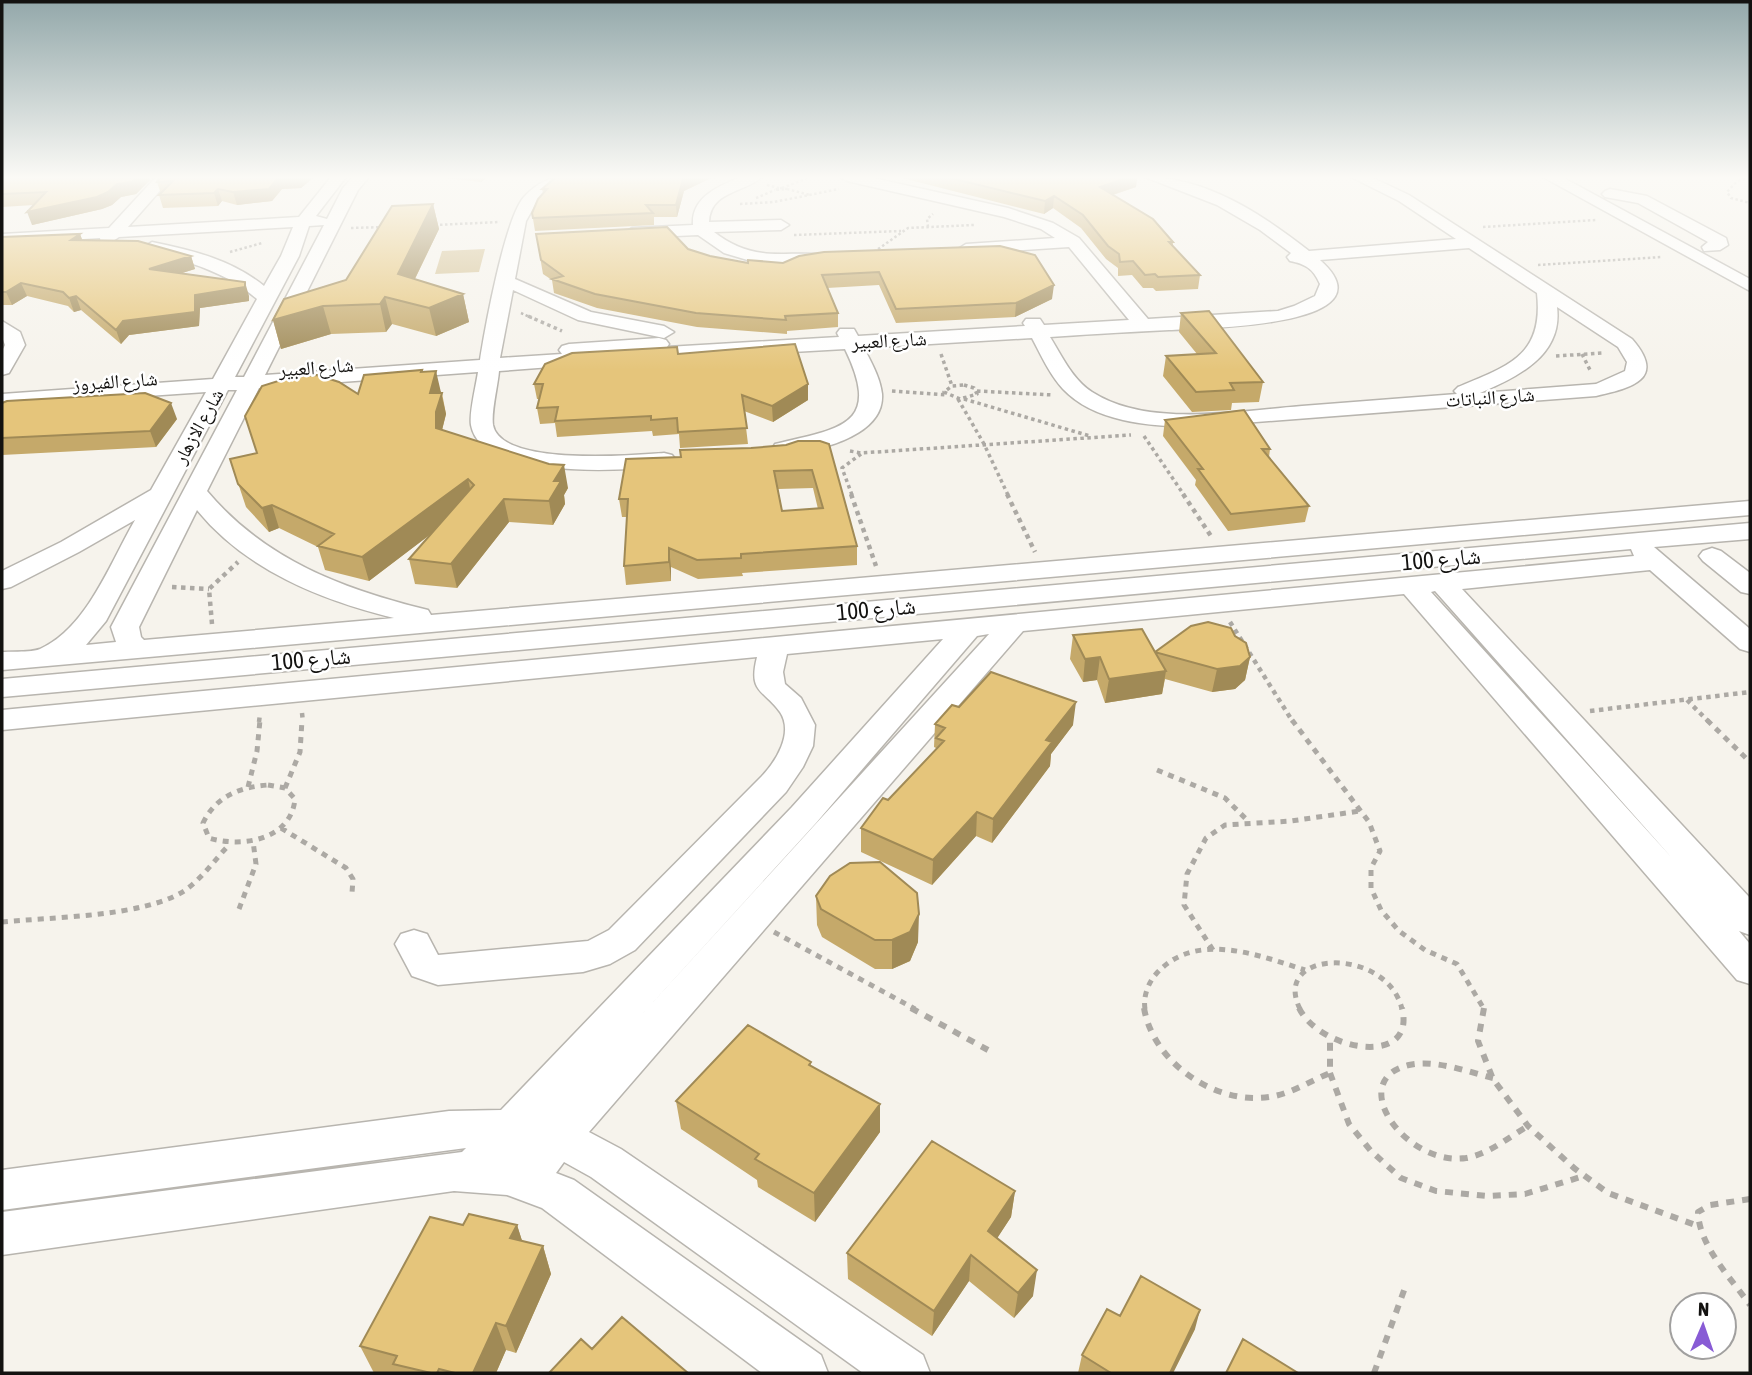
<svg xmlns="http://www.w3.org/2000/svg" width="1752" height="1375" font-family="'Asap Condensed','Noto Naskh Arabic',sans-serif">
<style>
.green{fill:#d4c193}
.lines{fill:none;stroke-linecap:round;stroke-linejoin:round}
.minor-casing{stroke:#b8b5af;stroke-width:3}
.path-far4{stroke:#aca9a4;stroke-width:2.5;stroke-dasharray:2.5 2.5;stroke-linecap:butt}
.path-far3{stroke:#aca9a4;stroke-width:3.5;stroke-dasharray:3.5 3.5;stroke-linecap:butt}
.path-far2{stroke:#aca9a4;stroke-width:4.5;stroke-dasharray:4.5 4.5;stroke-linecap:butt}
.path-far1{stroke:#aca9a4;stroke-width:5;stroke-dasharray:6 6;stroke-linecap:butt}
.path{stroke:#aca9a4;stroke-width:6;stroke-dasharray:8 8;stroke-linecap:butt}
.minor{fill:#fff;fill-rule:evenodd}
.wall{fill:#c5a96a;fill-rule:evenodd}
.shaded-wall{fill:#a08a56}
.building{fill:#e5c57b;stroke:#a08a56;stroke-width:2;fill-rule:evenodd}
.labels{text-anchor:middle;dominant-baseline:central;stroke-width:5;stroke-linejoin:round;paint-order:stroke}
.far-street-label{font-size:19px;fill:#131210;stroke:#fff}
.street-label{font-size:23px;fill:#131210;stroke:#fff}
</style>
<rect width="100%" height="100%" fill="#f6f3ec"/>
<path class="green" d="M485,249L479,272L435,274L442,251Z"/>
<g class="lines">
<defs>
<path id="minor" d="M156,177H172L128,227L299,217L331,177H346L316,216L327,219L343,188L353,177H369L358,190L265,375L480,360C485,328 505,218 524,197C537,183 549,177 567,177L536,203L526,221L515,279L591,312L664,326L674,332L664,338L578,320L513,290L500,358L562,354L559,350L562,346L569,344L659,338L666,340L669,344L667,347L839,337L837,333L840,329H854L858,336L1025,326L1023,323L1026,319H1040L1044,325L1129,320L1069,247L966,254L958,249L966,244L1055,238L1041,229L1004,217L847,181L840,177H869L1008,208L1053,223L1079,238L1148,319L1278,311L1294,306L1315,296L1320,284C1313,268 1305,264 1290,261L1287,257L1291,253L1260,230L1217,205L1145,177C1206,177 1262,214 1309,251L1456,239L1399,201L1351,177H1371L1409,195L1632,339C1667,379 1632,388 1596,396L1192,427C1149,426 1094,422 1063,389C1050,375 1041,355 1032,338L864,348C871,362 880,377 882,394C885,437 815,451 783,456L775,454L772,449L775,444C839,428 883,427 845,349L637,361L630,359L627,355L629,352L598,354L601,358L598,362L591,364L499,371C498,385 491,412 493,425C501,467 634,455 664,453L672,455L676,460L672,465L664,467C624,470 481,481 471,425C469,413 476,386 478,372L259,388L207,491C265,560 343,589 428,610L431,615L1750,501V515L2,670V652C13,651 30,653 40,649C87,628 110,563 135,520L79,552L11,587L2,589V571L61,542L151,490L206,392L2,406V394L213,379L257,299C225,271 187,261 146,251L144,247L152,242C192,250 232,260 264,286L281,256L293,227L119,237L107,245L101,244L100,238L2,244V234L109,228ZM324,225L244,377H235L299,256L309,226ZM1469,248L1537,293C1544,356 1508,366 1458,387L1454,391L1457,394C1405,398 1354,402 1302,406C1238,411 1148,428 1092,392C1072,379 1062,356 1050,337C1090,334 1129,332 1169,330C1198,328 1397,328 1320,260ZM1557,307L1618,347L1627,362L1625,371L1596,384L1480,393C1518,377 1563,355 1557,307ZM228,390H237L111,627L116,642L86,645L106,621ZM197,510C246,570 321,600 394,618L144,640L141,637L139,627Z
M741,177H762C744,193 710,191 709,222L781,220L789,225L781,230L714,232C728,243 745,251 763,253C779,256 830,250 838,259L835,263L795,266L761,264L724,253L698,235L632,238L624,233L632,228L693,225C691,197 719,186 741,177Z
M1543,177H1562L1750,279V291Z
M1610,189L1647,196L1726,238L1728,245L1720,250L1704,251L1702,247L1708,242L1638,203L1605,197L1602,194L1605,191Z
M2,321L20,332L25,345L9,373L2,375V351L5,345L2,337Z
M1750,523V539L1654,547L1750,629V652L1740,649L1650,570L1462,589L1750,898V935L1739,931L1750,944V984L1737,980L1404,594L1023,631L589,1132L621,1149L923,1355L930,1373H863L591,1177L564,1162L556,1173L574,1180L821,1355L828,1373H762L542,1208L507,1195L454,1191L2,1255V1212L462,1152L466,1148L2,1210V1170L449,1111L501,1110L792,807L943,639L787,654L783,672L785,684L801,698L815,725L813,746L803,767L786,792L635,950L610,964L583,972L438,985L412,976L395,944L401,934L414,930L427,934L438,955L588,941L609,930L762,776C776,761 794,733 780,712C763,689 748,693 757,657L2,730V710L1634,556L1631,549L2,697V679ZM1435,591L1672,858L1431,592ZM989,634L634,1023L816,823L977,636Z
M1712,548L1721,551L1750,573V594L1741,592L1703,561L1699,556L1703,551Z"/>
</defs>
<use href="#minor" class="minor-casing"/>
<path class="path-far4" d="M1750,178L1737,181L1727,192L1731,198L1750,203
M767,185L779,188
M780,188L787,189L775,190Z
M782,188L810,177
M787,189L810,195
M756,198L775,190
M740,204L774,202L839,189
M435,225L500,222
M928,227L927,219L933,214
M1483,227L1596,220
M351,228L384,227
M794,235L901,231
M230,252L262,243
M874,252L908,228L974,225
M1538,265L1662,257
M521,313L532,318"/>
<path class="path-far3" d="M528,316L562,331
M941,354L952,386
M1582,354L1591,372
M1556,356L1603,353
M964,385L974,388L977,394L960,399L944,392L952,386Z
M892,391L946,395
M977,391L1053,395
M958,399L984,444L1008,495
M964,399L1090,436
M1144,436L1184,495
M850,451L861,453L1131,435
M852,495L842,468L861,454"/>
<path class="path-far2" d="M851,494L876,566
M1007,494L1035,552
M1183,494L1211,536
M172,587L209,589
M1230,622L1293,722
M212,624L209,589L238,562
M1687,700L1709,722
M1590,711L1750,692
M302,713L303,722
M259,722L260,714"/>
<path class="path-far1" d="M1292,720L1369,822L1380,851L1371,868V888L1381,910L1399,931L1425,950L1457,964L1484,1009
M1707,720L1750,762
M1157,770L1225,798L1249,822
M268,785L285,788L295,799C291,840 242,848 209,838L203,823C216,796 240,787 268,785Z
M248,787L257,751L260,720
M285,788L300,752L302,720
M281,828L346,868L353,879L352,893
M239,909L256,864L253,841
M2,922C52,917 143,917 184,891C202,879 215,859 230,844
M774,932L915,1009
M1213,950L1184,905L1187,874L1206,838L1225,825L1291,821L1360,811
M1145,1009C1143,997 1148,983 1156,974C1195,930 1258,955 1305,970
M1300,1009C1270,949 1387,946 1402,1009"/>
<path class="path" d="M911,1008L988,1050
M1144,1008C1153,1062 1214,1105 1269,1097C1291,1094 1310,1081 1330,1073V1039
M1299,1008C1320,1051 1417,1068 1402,1008
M1484,1008L1478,1041L1493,1079L1528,1126L1574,1168L1608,1193L1698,1226
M1330,1073L1349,1124L1371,1151L1401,1178L1436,1191L1488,1196L1525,1194L1584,1176
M1493,1078C1468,1072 1435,1059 1409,1065C1344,1080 1406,1167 1466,1158C1489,1154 1509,1137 1528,1126
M1750,1199L1710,1205L1698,1212C1699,1246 1731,1278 1750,1305
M1374,1373L1406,1285"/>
<use href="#minor" class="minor"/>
</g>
<path class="wall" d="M2,177L150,180L136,194L121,197L112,205L102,209L32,225L34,205L2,207Z
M160,177H314L301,188L282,189L272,201L237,205L222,201L218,206L163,208L159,195L161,194L157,182Z
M436,177H488L481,182Z
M556,177H718L715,179L711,178L684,191L677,217H654V225L535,231L532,213L543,193L542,189Z
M898,177H1137L1136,187L1113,195L1173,242V246L1200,275L1198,289L1156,291L1153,288H1143L1132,275L1118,276V268L1106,259L1081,228L1053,208L1044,214Z
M433,204L439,229L415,279L463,294L469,322L436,336L392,324L386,332L331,334L281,349L273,320L346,280Z
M80,234L82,240L191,256L195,269L182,273L249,296V301L200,308L199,326L129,335L121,344L81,310L74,312L68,306L27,296L12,305H2V237Z
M536,234L688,249L710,256L748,263H783L799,256L1052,299L1015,317L896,323L879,285L827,288L838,313V327L787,331V334L697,327L597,308L554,293L552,280L543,274Z
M1181,313L1263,382L1259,402L1232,403L1231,410L1192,412L1163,376L1166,356L1197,354L1179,332Z
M678,354L808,400L773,422L744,411L748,444L680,448L679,434L653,436L652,431L557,437L555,423L540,424L537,408L539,399H537L534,384Z
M422,372L442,393L446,414L442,430L568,488L564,495L565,504L553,525L509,522L457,588L415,584L409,559L432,533L369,581L325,570L318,547L279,528L269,532L246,507L230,459L257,453L358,394Z
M2,403L177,419L156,447L2,455Z
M1165,420L1270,449L1269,457L1309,506L1305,522L1228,531L1195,485L1196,480L1163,436Z
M798,441L857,546V565L742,573L743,576L698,579L671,567V581L626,585L624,566L627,517H622L619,499L681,457L751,448L786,445ZM813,488L818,509L782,511L778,489Z
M1073,635L1155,652L1235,636L1250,657L1245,680L1235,689L1212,692L1165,679L1162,694L1105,703L1097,680L1083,682L1070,659Z
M959,707L1073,725L1051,754L1050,766L992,843L976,836L932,885L861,852V828L888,800L936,750V748L934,747L935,724Z
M816,896L918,942L910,961L892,969H875L822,937L817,925Z
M811,1062V1066L880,1104V1132L815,1222L758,1187L757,1180L681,1129L676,1101Z
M1015,1191L1011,1217L997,1238L1033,1296L1014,1318L969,1281L932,1336L848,1279L847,1253Z
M463,1225H517L522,1241L543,1246L551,1274L516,1353L506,1350L496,1373H374L360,1346Z
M1120,1316L1195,1329L1173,1373H1078L1082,1355Z"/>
<path class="shaded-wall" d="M130,177H149L150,180L136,194L121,197L112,205L102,209L32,225L27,212L117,184Z
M279,177H314L301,188L282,189L272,201L237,205L233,192Z
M481,177H488L481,182Z
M687,177L711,178L684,191L677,217L676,205L683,179Z
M1130,177H1137L1136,187L1099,199L1100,187Z
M218,189L222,201L218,206L214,193Z
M1054,196L1053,208L1044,214L1045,201Z
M433,204L439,229L404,301L398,274Z
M80,234L85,247L71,240Z
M191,256L195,269L153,282L149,269Z
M245,282L249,296V301L200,308L199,326L129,335L121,344L116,330L123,321L195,295Z
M21,283L27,296L12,305L6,292Z
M1054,285L1052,299L1015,317L1016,303Z
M463,294L469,322L436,336L429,308Z
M76,296L81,310L74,312L69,298Z
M385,297L392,324L386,332L380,304Z
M323,306L331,334L281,349L273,320Z
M436,371L446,414L441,434L436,428L430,393Z
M808,384V400L773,422L772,406Z
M171,403L177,419L156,447L150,431Z
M564,465L568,488L564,495L565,504L553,525L549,501L554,481Z
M468,479L473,502L369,581L362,557Z
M504,499L509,522L457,588L451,564Z
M272,505L279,528L269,532L262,508Z
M669,548L671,567V581L669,562Z
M1100,657L1097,680L1083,682L1085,659Z
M1250,657L1245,680L1235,689L1212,692L1217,669Z
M1166,671L1162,694L1105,703L1109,679Z
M1076,702L1073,725L1051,754L1050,766L992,843L993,819L1046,740Z
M977,812L976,836L932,885L933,860Z
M919,914L918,942L910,961L892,969V940Z
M880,1104V1132L815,1222L814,1193Z
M1015,1191L1011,1217L985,1257L988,1231Z
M517,1225L526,1253L510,1238Z
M543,1246L551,1274L516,1353L506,1326Z
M971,1255L969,1281L932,1336L934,1311Z
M1037,1270L1033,1296L1014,1318L1018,1293Z
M1200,1310L1195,1329L1173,1373H1170Z
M496,1323L506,1350L496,1373H473Z"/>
<path class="building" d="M2,177H137L132,182L117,184L108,192L97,197L27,212L46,192L2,194Z
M160,177H279L269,189L233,192L218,189L214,193L159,195L173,181L157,182Z
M556,177H687L683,179L676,205H646L653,213L533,218L532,213L538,199L547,189H542Z
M946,177H1130L1100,187L1153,219L1173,242H1169L1200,275L1158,277L1155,274L1145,275L1133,261L1120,262L1119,254L1108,246L1083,215L1054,196L1045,201Z
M433,204L398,274L463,294L429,308L385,297L380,304L323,306L273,320L284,299L346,280L392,206Z
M667,227L688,249L710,256L748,263V260L783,263L799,256L824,252L1000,246L1035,255L1054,285L1016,303L896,309L879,272L822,275L838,313L785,316L786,320L696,313L595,294L552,279L563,276L541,260L536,234Z
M80,234L71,240L138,241L191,256L149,269L245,282V287L195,295V312L123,321L116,330L76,296L69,298L63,292L21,283L6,292H2V237Z
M1209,311L1263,382L1230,383L1234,390L1196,392L1166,356L1216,353L1181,313Z
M795,344L808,384L772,406L742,395L747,428L678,432L677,418L651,420V416L555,421L558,407L537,408L543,384H534L545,364L572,353L677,347L678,354Z
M422,370L421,372L436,371L430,393H442L436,412V428L549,464L564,465L554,481H561L549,501L504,499L451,564L409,559L474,485L468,479L362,557L318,546L334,534L272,505L262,508L238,484L230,459L257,453L245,416L262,386L291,377L317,375L339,382L358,394L364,375Z
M145,393L171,403L150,431L2,438V403L7,401Z
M1244,410L1270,449H1262L1309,506L1231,514L1198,469H1203L1165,420Z
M798,441H820L829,444L857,546L741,554V558L697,560L669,548V562L624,566L628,499H619L626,459L681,457L680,450L751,448L786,445ZM812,470L823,508L782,511L774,471Z
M1208,622L1231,628L1235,636L1246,643L1250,657L1240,666L1217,669L1155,652L1166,671L1109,679L1100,657L1085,659L1073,635L1142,629L1155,652L1191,626Z
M991,672L1076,702L1046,740L1052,742L993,819L977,812L933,860L861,828L883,798L888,800L944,741L936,738L945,728L935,724L952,705L959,707Z
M880,862L917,893L919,914L910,932L892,940H875L821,909L816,896L830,876L850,863Z
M748,1025L811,1062L809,1065L880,1104L814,1193L755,1159L759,1154L676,1101Z
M932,1141L1015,1191L988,1231L1037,1270L1018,1293L971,1255L934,1311L847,1253Z
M469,1214L517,1225L510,1238L543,1246L506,1326L496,1323L473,1373H455L439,1369L437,1373H431L393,1364L397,1356L360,1346L430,1217L463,1225Z
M1141,1276L1200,1310L1170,1373H1111L1082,1355L1107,1309L1120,1316Z
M622,1317L688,1373H549L581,1339L592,1349Z
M1243,1339L1298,1373H1226Z"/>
<linearGradient id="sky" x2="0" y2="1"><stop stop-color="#93a8aa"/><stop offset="0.48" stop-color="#fbfaf6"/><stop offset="1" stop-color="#fbfaf6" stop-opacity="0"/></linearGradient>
<rect width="1752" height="370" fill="url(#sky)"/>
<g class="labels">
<g class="far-street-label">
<text transform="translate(889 340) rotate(-3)">شارع العبير</text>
<text transform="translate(316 367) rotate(-4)">شارع العبير</text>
<text transform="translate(115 381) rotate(-4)">شارع الفيروز</text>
<text transform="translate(1490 397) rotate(-4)">شارع النباتات</text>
<text transform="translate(198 426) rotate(-61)">شارع الازهار</text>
</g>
<g class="street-label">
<text transform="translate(1441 559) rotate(-5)">شارع 100</text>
<text transform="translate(876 609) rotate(-5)">شارع 100</text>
<text transform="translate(311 659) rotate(-5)">شارع 100</text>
</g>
</g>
<rect width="1752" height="1375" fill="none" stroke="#131210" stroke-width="7"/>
<g transform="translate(1703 1326) rotate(2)"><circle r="33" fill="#ffffff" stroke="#a1a09f" stroke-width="2"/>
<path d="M0-5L12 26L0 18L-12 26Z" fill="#885bd5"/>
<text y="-10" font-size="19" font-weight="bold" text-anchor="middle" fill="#131210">N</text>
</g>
</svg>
